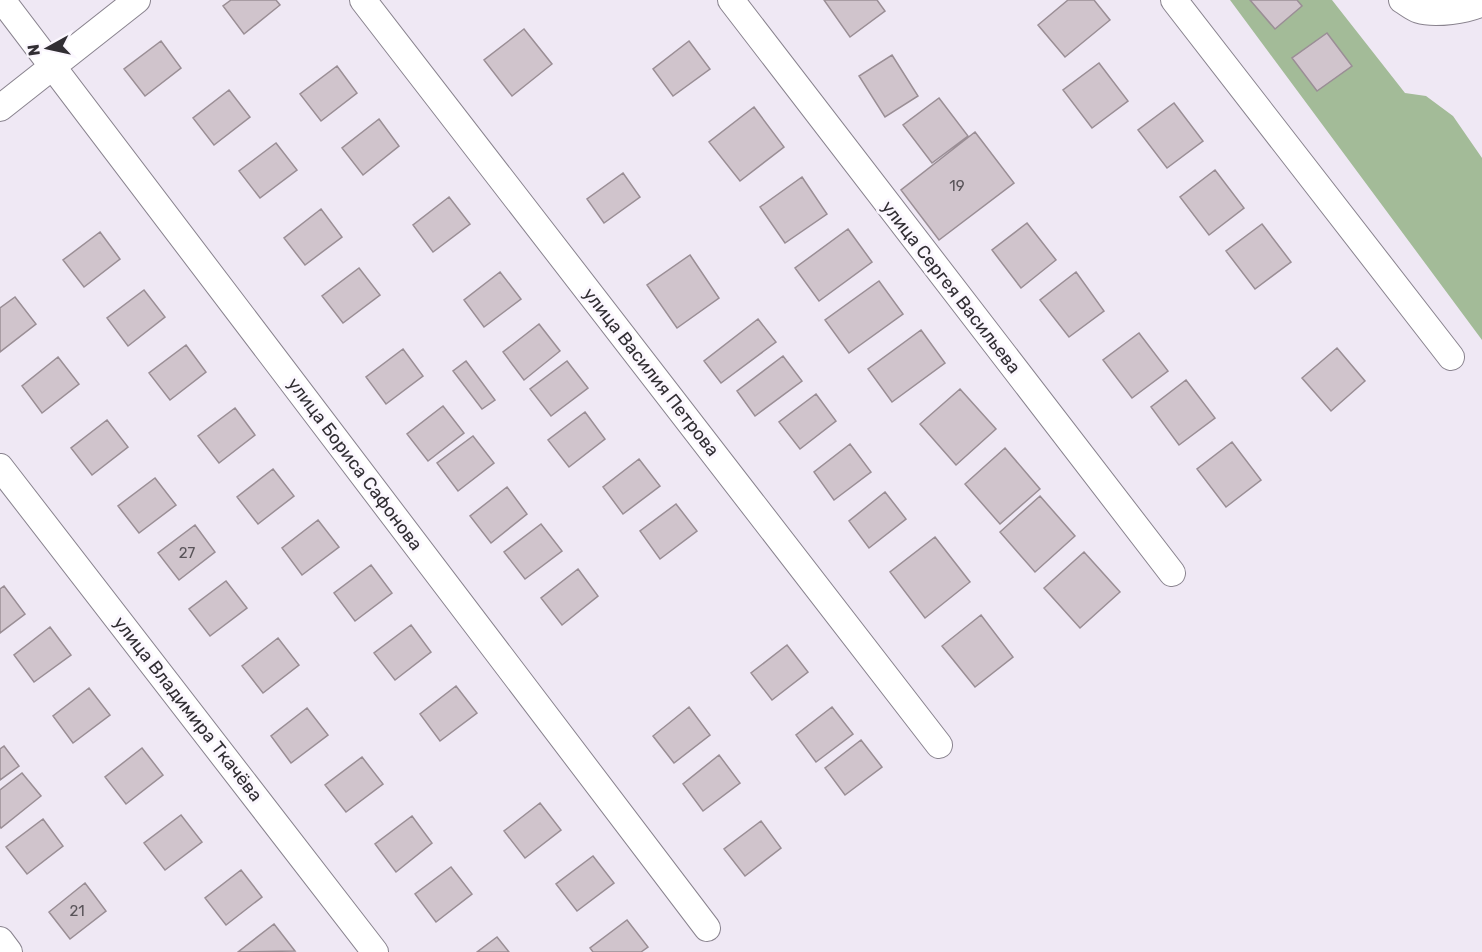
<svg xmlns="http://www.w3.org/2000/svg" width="1482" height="952" font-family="Rubik,sans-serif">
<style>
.forest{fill:#a3bb98}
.building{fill:#d0c4cc;stroke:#9a8e95;stroke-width:1.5}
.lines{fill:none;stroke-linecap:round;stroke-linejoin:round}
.minor-casing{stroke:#89838e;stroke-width:28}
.minor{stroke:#fff;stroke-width:26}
.labels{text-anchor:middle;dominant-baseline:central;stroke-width:6;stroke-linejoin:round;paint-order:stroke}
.number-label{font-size:15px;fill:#595459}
.street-label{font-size:18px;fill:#312e33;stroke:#fbf7fe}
</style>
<rect width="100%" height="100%" fill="#efe8f4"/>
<path class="forest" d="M1230,0H1332L1405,93L1426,96L1453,116L1482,158V340Z"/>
<path class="building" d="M231,0H276L280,5L244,34L223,6Z
M824,0H877L885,11L850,37Z
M1068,0H1094L1110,20L1065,57L1038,25Z
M1250,0H1297L1302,6L1275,29Z
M524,29L552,64L512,96L484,60Z
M1327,33L1352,66L1317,91L1292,58Z
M161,41L181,68L145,96L124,69Z
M689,41L710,69L673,96L653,69Z
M892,55L918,96L885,117L859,76Z
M1099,63L1128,101L1092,128L1063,90Z
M337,66L357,93L321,121L300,94Z
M229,90L250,117L214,145L193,118Z
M939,98L968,136L932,163L903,125Z
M1174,103L1203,141L1167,168L1138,130Z
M754,107L784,147L740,181L709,142Z
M379,119L399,146L363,175L342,148Z
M975,132L1014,183L939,240L901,190Z
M276,143L297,170L260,198L239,171Z
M1215,170L1244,208L1209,235L1180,197Z
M623,173L640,197L604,223L587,199Z
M802,177L827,214L785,243L760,207Z
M449,197L470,224L433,252L413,225Z
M321,209L342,237L305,265L284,238Z
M1027,223L1056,260L1021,288L992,250Z
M1262,224L1291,262L1255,289L1226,251Z
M848,229L872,262L819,301L795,268Z
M100,232L120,259L84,287L63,260Z
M690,255L719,298L677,328L647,285Z
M359,268L380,295L343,323L322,296Z
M500,272L521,299L484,327L464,300Z
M1076,272L1104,311L1069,337L1040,300Z
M879,281L903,314L849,353L825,320Z
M144,290L165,317L128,346L107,318Z
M15,297L36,324L0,352V308Z
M758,319L776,342L721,383L704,361Z
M539,324L560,351L524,380L503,352Z
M921,330L945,363L892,402L868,369Z
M1139,333L1168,371L1132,398L1103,360Z
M186,345L206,372L170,400L149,373Z
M1337,348L1365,381L1331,411L1302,378Z
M403,349L423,376L386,404L366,377Z
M783,356L802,381L755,416L737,391Z
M58,357L79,384L42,413L22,386Z
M466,361L495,400L482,409L453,371Z
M567,361L588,388L551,416L530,389Z
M1186,380L1215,418L1179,445L1151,407Z
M960,389L996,429L956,465L920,424Z
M816,394L836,421L800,449L779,422Z
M443,406L464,433L428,461L407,434Z
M235,408L255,435L219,463L198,436Z
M585,412L605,439L569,467L548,440Z
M107,420L128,447L92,475L71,448Z
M473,436L494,463L458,491L437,463Z
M1232,442L1261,480L1226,507L1197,469Z
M850,444L871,472L834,500L814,472Z
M1005,448L1040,489L1000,524L965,484Z
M639,459L660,486L623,514L603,487Z
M273,469L294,496L258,524L237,497Z
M155,478L176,505L139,533L118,506Z
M507,487L527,514L491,543L470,516Z
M885,492L906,519L869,548L849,521Z
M1040,496L1075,536L1035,572L1000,532Z
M676,504L697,531L660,559L640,531Z
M318,520L339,547L302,575L282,548Z
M541,524L562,551L525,579L504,552Z
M195,525L215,552L179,580L158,553Z
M935,537L970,582L925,618L890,572Z
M1084,552L1120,592L1080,628L1044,588Z
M371,565L392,593L355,621L334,593Z
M578,569L598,596L562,625L541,598Z
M226,581L247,608L210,636L189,609Z
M4,586L25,614L0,633V589Z
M981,615L1013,657L975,687L942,646Z
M411,625L431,652L395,680L374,653Z
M50,627L71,655L34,682L14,655Z
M278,638L299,665L263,693L242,666Z
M787,645L808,672L772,700L751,673Z
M456,686L477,713L440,741L420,714Z
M89,688L110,715L73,743L53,716Z
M689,707L710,735L674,763L653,736Z
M832,707L853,734L816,762L796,735Z
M307,708L328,735L291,763L271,736Z
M861,740L882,767L845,795L825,768Z
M4,746L19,766L0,780V749Z
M142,748L163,775L126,804L105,777Z
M719,755L740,783L703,811L683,784Z
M362,757L383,784L346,812L325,785Z
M22,773L41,796L1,828L0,826V790Z
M540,803L561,830L525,858L504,831Z
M181,815L202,842L165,870L144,843Z
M412,816L432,843L396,872L375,844Z
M43,819L63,846L27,874L6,847Z
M761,821L781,848L745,876L724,849Z
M593,856L614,883L577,911L556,884Z
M451,867L472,894L436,922L415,894Z
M241,870L262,897L226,925L205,898Z
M85,883L106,911L70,939L49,912Z
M627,920L648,947L641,952H593L590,948Z
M274,924L295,951L238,952Z
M497,937L509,952H477Z"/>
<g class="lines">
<defs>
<path id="minor" d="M2,0L707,928
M363,0L939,745
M731,0L1172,573
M1174,0L1451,357
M1402,0C1407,3 1413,8 1419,10C1435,15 1468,10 1482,3
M0,108L137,0
M0,467L375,952
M0,940L9,952"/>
</defs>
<use href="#minor" class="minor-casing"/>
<use href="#minor" class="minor"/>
</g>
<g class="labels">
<g class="number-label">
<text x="957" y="186">19</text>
<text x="187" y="553">27</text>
<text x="77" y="911">21</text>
</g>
<g class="street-label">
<text transform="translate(951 287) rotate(52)">улица Сергея Васильева</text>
<text transform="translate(651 372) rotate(52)">улица Василия Петрова</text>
<text transform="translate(355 464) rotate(53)">улица Бориса Сафонова</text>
<text transform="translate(188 709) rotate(52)">улица Владимира Ткачёва</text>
</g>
</g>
<g transform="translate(48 48) rotate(262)" stroke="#fbf7fe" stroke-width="4.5" paint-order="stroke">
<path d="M0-4.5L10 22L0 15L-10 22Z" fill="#312e33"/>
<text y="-9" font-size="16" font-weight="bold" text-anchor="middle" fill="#312e33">N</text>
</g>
</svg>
